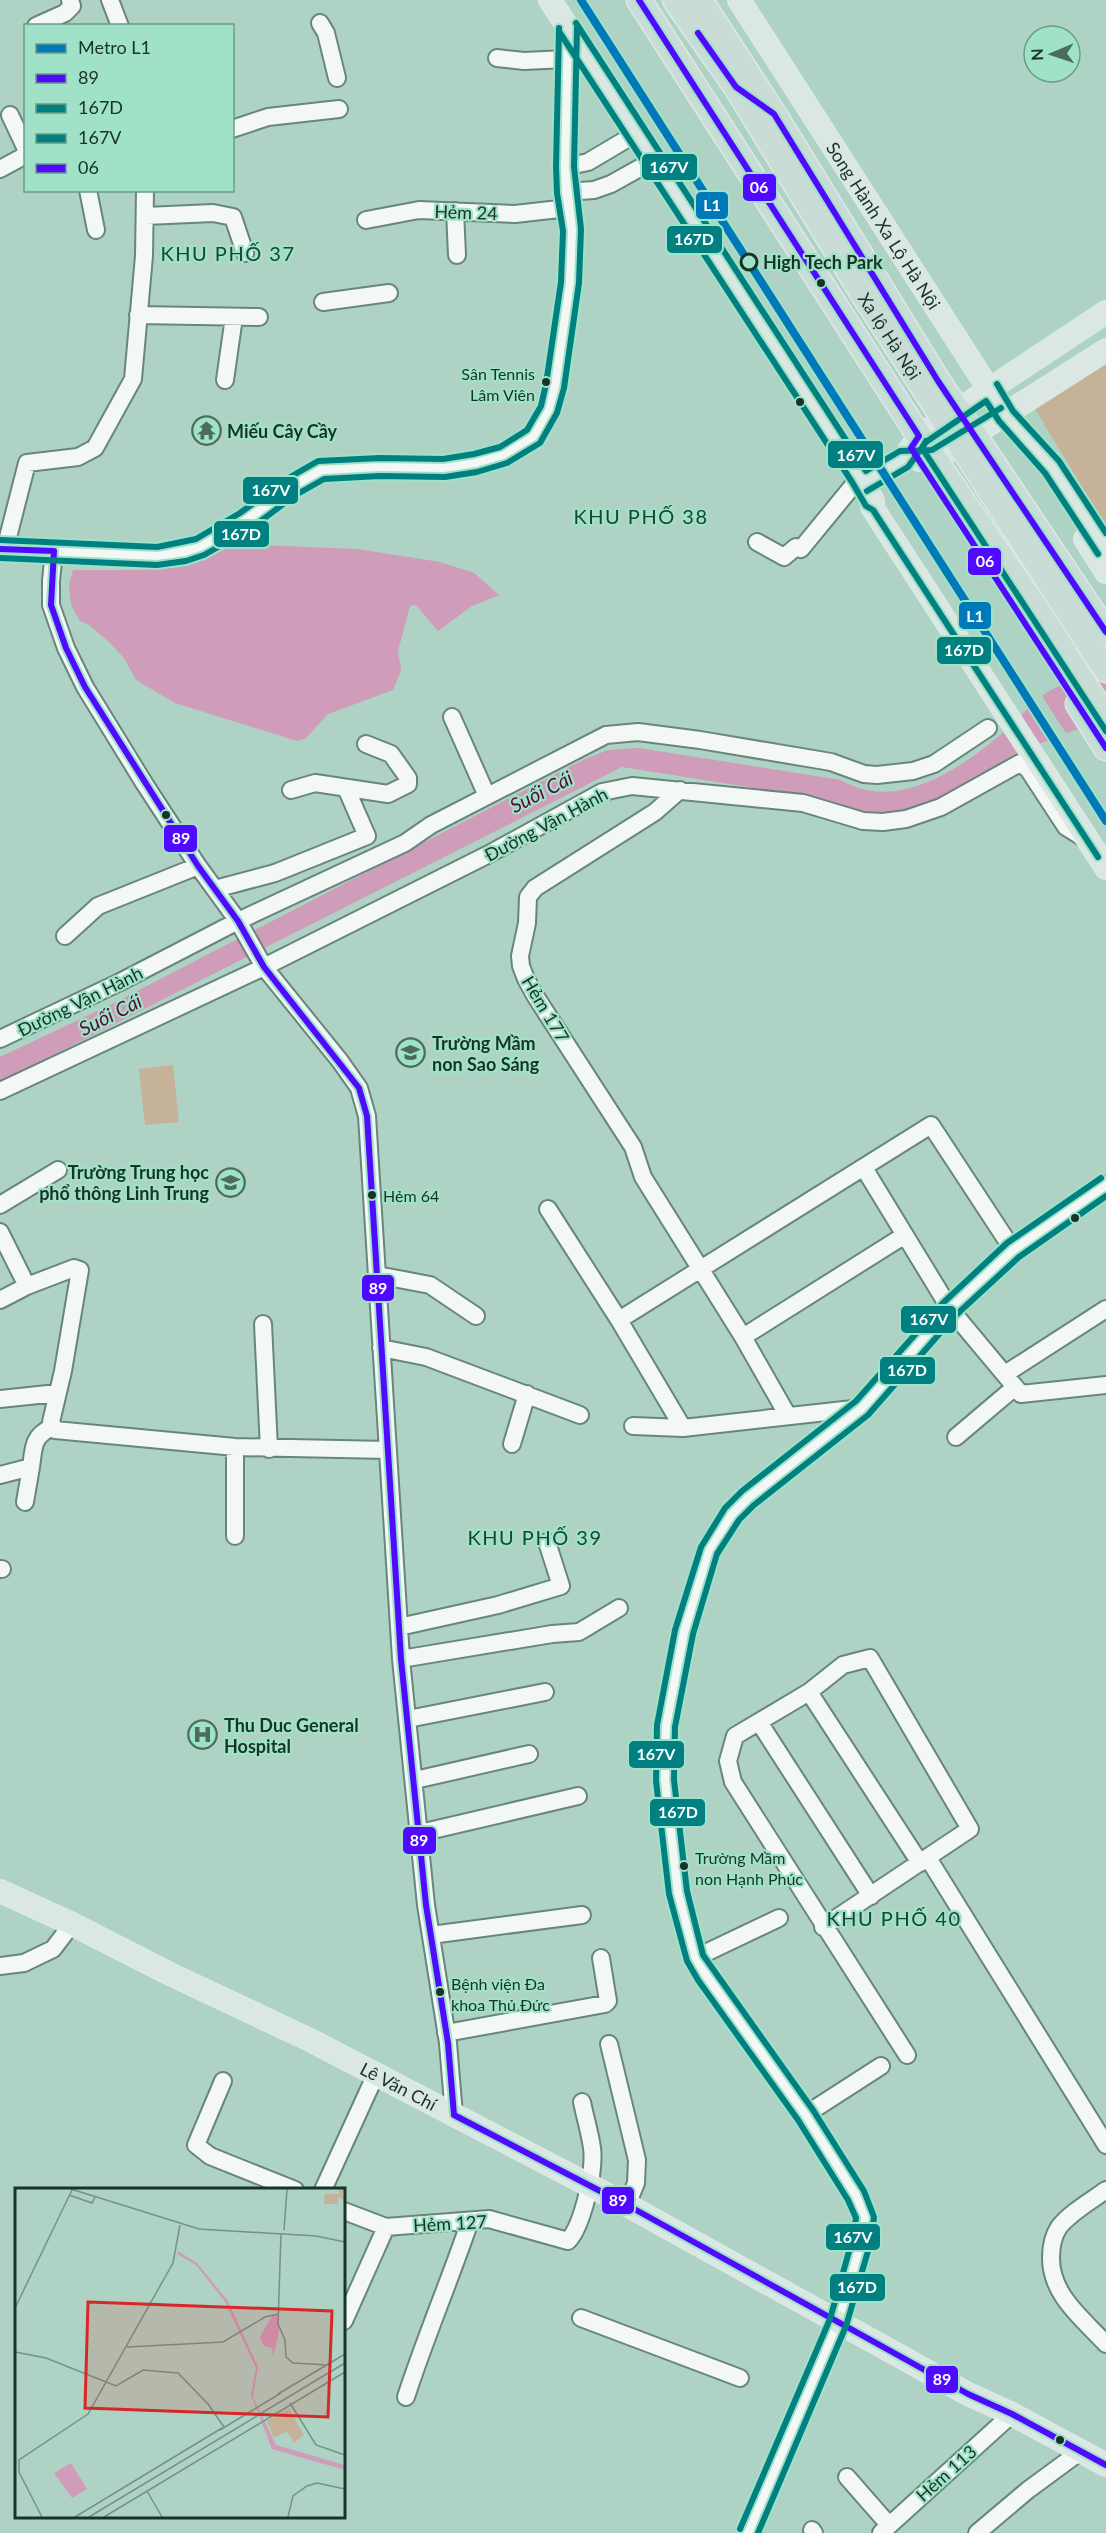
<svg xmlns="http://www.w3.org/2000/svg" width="1106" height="2533" font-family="Lato,sans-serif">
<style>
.green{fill:#c6b199}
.water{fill:#cf9cb9}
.pier{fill:#aed3c4}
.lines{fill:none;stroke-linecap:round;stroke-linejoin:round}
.minor-casing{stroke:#68867b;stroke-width:20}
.major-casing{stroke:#dbebe4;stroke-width:24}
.highway-casing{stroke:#dbebe4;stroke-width:27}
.minor{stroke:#f3f8f6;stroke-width:16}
.major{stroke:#dae7e3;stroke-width:21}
.highway{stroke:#c9dcd5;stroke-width:24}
.bus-1-casing{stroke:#9fe2c7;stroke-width:10}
.bus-2-casing{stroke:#9fe2c7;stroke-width:10}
.bus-3-casing{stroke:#9fe2c7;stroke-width:10}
.bus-4-casing{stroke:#9fe2c7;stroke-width:10}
.bus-1{stroke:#4f0aff;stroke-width:6}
.bus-2{stroke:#008080;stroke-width:6}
.bus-3{stroke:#008080;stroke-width:6}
.bus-4{stroke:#4f0aff;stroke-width:6}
.metro-1-casing{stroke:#9fe2c7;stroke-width:12}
.metro-1{stroke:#0079b8;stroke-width:8}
.stop-dot{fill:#9fe2c7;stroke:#183429;stroke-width:3}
.bus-dot{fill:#183429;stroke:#9fe2c7;stroke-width:2}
.labels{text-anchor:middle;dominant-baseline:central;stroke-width:4.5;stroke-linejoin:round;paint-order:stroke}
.bus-label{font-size:16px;fill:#183429;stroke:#9fe2c7;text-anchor:start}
.street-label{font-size:18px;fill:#183429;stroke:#9fe2c7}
.stop-label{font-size:18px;font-weight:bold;fill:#183429;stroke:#9fe2c7;text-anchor:start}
.poi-label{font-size:18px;font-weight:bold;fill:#183429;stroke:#9fe2c7;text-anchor:start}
.neighbourhood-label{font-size:20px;letter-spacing:1.5px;fill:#134635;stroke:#9fe2c7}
.water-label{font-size:20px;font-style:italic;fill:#5a093d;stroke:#9fe2c7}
.inset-road{fill:none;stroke:#729386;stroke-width:1.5}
.view{fill:#d62828;fill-opacity:0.15;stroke:#d62828;stroke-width:3}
.inset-edge{fill:none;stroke:#183429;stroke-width:3}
.line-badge{stroke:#9fe2c7;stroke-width:2}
.badge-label{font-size:16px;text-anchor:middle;font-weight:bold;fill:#fff}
</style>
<rect width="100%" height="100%" fill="#aed3c4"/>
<path class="green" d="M1106,364V526L1035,409Z
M173,1065L179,1122L145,1125L139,1069Z"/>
<path class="water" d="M239,544L357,549L440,562L474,573L499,595L472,606L438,631L416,605L410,606L398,651L401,670L393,690L328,714L305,739L297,741L175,703L136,680L124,658L109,642L89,625L80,621L71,605L69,584L73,570H139L181,565Z
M1106,670V711L1078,729L1018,752L976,780L942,799L909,809L884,813L869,814L824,799L622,767L0,1082V1057L110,1005L585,759L608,750L639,748L841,780C897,814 963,767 1005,731C1019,719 1031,703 1046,693C1061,683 1089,676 1106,670Z"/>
<path class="pier" d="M1041,694L1054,715L1068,736L1051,743L1028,706Z"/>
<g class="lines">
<defs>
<path id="minor" d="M110,0L120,26
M320,23L326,33L337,78
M36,26L65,13L72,6L70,0
M497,58L524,61L566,59
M10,115L26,149
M232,129L268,117L339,109
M565,167L588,162L637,133
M0,169L26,155
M88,190L96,230
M566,192L594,190L611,184L654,160
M455,211L457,255
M146,216L213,213L233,217L245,253
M366,220L419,210L515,214L568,208
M323,302L389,293
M138,315L259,317
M225,380L234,317
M757,542L784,557L796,547L801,549L860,477
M0,549L157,556L184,552L200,547L245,521L289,488L321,470L380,467L444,468L476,463L503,455L519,447L534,436L549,409L555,386L570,283L572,230L566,192L565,167L568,28
M5,549L27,463L78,457L95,448L133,379L144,256L145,190
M54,551L51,581V605L66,648L85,687L144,783L198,866L238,921L264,967L340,1061L359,1088L367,1116L401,1659L426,1905L448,2043L454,2115
M452,717L487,796
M291,790L315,783L388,794L408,784V778L391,754L366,744
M680,790L655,812L535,888L528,897L527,923L520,956L521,966L526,979L536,997L633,1147L643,1177L743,1337L788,1416
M215,889L275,873L367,836L346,788
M65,936L98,906L198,866
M0,1039L118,983L238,921L405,843L431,825L606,735L638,732L700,740L831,762L864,774L877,775L913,771L934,764L988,728
M0,1091L264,967L489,854L602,792L632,786L803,803L863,821L883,822L906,819L941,807L1020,763L1028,769L1066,827L1087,840
M864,1168L950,1309L1021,1394L1106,1385
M0,1205L58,1170
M548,1209L619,1320L683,1428
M0,1232L27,1286
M377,1275L430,1285L476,1316
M0,1300L27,1286L74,1268L80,1270L63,1371L51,1422L55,1430L235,1447L388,1450
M619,1320L931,1125L1013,1250
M263,1324L269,1449
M743,1337L905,1235
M381,1348L426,1357L580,1415
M1005,1374L1106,1309
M0,1399L57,1393
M633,1426L683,1428L862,1408
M956,1437L1015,1387
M512,1444L527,1394
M0,1475L31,1467C34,1447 32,1437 52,1427
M25,1502L31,1467
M235,1536V1447
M0,1569H2
M399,1627L498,1605L561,1586L547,1542
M401,1659L552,1634L579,1632L619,1608
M809,1692L920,1863
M408,1719L545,1692
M759,1722L871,1896
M415,1780L529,1754
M420,1833L578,1796
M928,1858L1106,2145
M823,1927L970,1829L870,1658L843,1665L809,1692L735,1736L728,1761L733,1782L907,2055
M431,1935L582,1915
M695,1958L779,1918
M0,1966L24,1963L53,1949L72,1924
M446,2033L605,2004L608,2001L601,1958
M609,2044L637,2160L636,2183L627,2205
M223,2081L196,2145L210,2156L295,2190
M805,2115L881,2066
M323,2190L376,2074
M1106,2190C1091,2201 1071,2212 1059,2227C1053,2236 1051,2247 1051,2258C1051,2295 1082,2318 1106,2344
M344,2211L386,2227L489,2219L568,2241C583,2225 595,2170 592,2148C590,2133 585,2117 582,2102
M581,2318L740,2378
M344,2321L386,2227
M406,2397C425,2338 450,2280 470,2221
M847,2477L889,2525
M812,2530L814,2533
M748,2533L838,2322L862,2239L865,2217L856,2196L805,2115L705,1975L695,1958L678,1893L665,1780L666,1726L684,1632L709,1550L732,1514L748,1498L862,1408L950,1309L1013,1250L1106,1185
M881,2533L1012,2414
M977,2533L1028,2490L1081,2451"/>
<g id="major">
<path d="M550,0L860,477L873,501L872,507L1106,868"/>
<path id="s1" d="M739,0L1006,416L1052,467L1106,549"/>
<path d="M919,460L935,459L1106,350"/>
<path d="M863,483L903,460L919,436L1106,312"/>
<path d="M1085,539L1106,572"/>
<path id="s2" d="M0,1891L72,1924L170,1974L312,2041L627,2205L968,2394L1012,2414L1106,2465"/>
</g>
<g id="highway">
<path d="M639,0L919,436L1043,619L1106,718"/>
<path id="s3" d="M675,0L736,87L864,296L1106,670"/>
<path d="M700,0L774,114L938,381L1106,632"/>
<path d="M1078,704L1106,748"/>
</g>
</defs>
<use href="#minor" class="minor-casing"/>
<use href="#major" class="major-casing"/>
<use href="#highway" class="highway-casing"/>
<use href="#minor" class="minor"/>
<use href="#major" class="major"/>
<use href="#highway" class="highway"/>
<defs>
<path id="bus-1" d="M0,549L54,551
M54,551L51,605L66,648L85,687L198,866L238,921L264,967L359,1088L367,1116L401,1659L426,1905L448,2043L454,2115
M454,2115L627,2205L968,2394L1012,2414L1106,2465"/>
<path id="bus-2" d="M560,33L852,482L866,506L873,510L1098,857
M867,491L908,467L926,442L986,401L999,421L1045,473L1098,554
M0,558L157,565L186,561L204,555L250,529L294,496L324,479L380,476L445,477L477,472L507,463L540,443L557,413L564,388L579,283L581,229L574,167L577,28
M758,2533L846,2326L871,2241L874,2217L864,2191L813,2110L703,1955L687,1891L674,1780L675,1727L693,1634L717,1554L739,1520L754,1505L868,1415L956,1315L1019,1257L1106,1196"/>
<path id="bus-3" d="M576,23L866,471L900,451L932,450L1001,408
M997,384L1013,411L1059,461L1106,533
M926,441L922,448L1106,731
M0,540L157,547L196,539L240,513L285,480L318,461L380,458L443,459L474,454L500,447L527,430L541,406L546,384L561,282L563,231L557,193L556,167L559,28
M740,2529L830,2319L853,2237L856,2218L848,2200L798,2120L698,1980L687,1961L669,1894L656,1781L657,1725L675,1630L701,1547L725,1508L742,1491L856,1401L943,1303L1007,1243L1101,1178"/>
<path id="bus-4" d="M639,0L919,436L911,448L1106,748
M698,33L736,87L774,114L938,381L1106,632"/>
</defs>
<use href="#bus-1" class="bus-1-casing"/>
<use href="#bus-2" class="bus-2-casing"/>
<use href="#bus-3" class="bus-3-casing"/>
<use href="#bus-4" class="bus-4-casing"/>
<use href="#bus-1" class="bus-1"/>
<use href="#bus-2" class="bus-2"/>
<use href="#bus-3" class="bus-3"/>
<use href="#bus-4" class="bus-4"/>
<defs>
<path id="metro-1" d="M581,0L1106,821"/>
</defs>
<use href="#metro-1" class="metro-1-casing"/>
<use href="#metro-1" class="metro-1"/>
</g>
<defs>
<symbol id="temple-ring" viewBox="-11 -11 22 22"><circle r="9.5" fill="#9fe2c7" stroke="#4c6c5f" stroke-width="1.5"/><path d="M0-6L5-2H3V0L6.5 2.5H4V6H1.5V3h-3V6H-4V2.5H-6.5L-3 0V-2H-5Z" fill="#4c6c5f"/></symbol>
<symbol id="school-ring" viewBox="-11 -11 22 22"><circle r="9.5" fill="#9fe2c7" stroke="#4c6c5f" stroke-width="1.5"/><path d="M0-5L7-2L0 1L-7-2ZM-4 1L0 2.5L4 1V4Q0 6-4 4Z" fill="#4c6c5f"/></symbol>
<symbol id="hospital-ring" viewBox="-11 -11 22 22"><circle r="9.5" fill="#9fe2c7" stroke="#4c6c5f" stroke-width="1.5"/><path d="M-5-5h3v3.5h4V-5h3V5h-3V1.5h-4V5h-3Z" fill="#4c6c5f"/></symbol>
</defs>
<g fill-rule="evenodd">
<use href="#temple-ring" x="190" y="414" width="33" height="33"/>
<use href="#school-ring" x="394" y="1036" width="33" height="33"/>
<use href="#school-ring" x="214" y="1166" width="33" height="33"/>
<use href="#hospital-ring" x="186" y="1718" width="33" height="33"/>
</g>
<circle class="stop-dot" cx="749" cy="262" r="8"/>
<g class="bus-dot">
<circle cx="821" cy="283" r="5"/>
<circle cx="546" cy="382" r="5"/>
<circle cx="800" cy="402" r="5"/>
<circle cx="166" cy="815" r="5"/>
<circle cx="372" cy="1195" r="5"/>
<circle cx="1075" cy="1218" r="5"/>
<circle cx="684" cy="1866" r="5"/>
<circle cx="440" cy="1992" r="5"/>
<circle cx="1060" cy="2440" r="5"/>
</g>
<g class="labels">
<g class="bus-label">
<text x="535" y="373" text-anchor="end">Sân Tennis<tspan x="535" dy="21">Lâm Viên</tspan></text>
<text x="383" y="1195">Hẻm 64</text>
<text x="695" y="1857">Trường Mầm<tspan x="695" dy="21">non Hạnh Phúc</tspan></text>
<text x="451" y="1983">Bệnh viện Đa<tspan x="451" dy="21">khoa Thủ Đức</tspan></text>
</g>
<g class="street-label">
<text transform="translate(466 212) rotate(2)">Hẻm 24</text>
<text stroke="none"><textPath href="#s1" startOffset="268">Song Hành Xa Lộ Hà Nội</textPath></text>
<text stroke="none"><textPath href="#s3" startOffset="399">Xa lộ Hà Nội</textPath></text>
<text transform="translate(546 824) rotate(-28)">Đường Vận Hành</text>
<text transform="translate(80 1001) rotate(-26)">Đường Vận Hành</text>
<text transform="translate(546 1009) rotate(59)">Hẻm 177</text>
<text stroke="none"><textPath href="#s2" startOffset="444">Lê Văn Chí</textPath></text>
<text transform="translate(450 2223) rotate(-3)">Hẻm 127</text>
<text transform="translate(946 2473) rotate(-42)">Hẻm 113</text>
</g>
<g class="stop-label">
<text x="763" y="262">High Tech Park</text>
</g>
<g class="poi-label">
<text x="227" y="431">Miếu Cây Cầy</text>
<text x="432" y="1043">Trường Mầm<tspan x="432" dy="21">non Sao Sáng</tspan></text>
<text x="209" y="1172" text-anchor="end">Trường Trung học<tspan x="209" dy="21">phổ thông Linh Trung</tspan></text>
<text x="224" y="1725">Thu Duc General<tspan x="224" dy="21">Hospital</tspan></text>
</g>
<g class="neighbourhood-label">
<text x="228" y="253">KHU PHỐ 37</text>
<text x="641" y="516">KHU PHỐ 38</text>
<text x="535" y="1537">KHU PHỐ 39</text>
<text x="894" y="1918">KHU PHỐ 40</text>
</g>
<g class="water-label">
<text transform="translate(541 791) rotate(-27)">Suối Cái</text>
<text transform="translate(110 1014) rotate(-27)">Suối Cái</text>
</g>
</g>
<g transform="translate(15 2188)">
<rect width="330" height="330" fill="#aed3c4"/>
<path d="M324,1H330V13L323,9V16H309L310,6H324ZM274,221L289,247L279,255L272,243L259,250L252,233Z" fill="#c6b199"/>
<path d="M163,63L182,75L213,113L243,179L238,209L261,257L330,277V282L257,261L236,207L241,180L210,114L181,77L162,66ZM257,128H262L264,144L258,169L257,160L249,158L245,149ZM56,275L72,301L57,310L39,285Z" fill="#cf9cb9"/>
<path class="inset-road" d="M56,1L184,41L301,48L330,54M54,7L77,15L80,9M269,42L272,1M266,46L263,136L270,152L271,169L278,175L312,177M0,120L57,2M112,159L208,154L250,129L264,126M0,164L31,170L101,198L128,182L163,185L193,216L209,239M263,206L330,166M275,215L301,257L330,267M205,242L266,205M132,303L147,329M27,329L4,284V272L73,226L158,75L165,37M60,329L207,240M74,329L330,175M89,329L330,184M273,329L278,308L292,298L302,295L330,301"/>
<path class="view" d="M73,114L317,123L313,229L70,220Z"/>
<rect width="330" height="330" class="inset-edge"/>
</g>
<g class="line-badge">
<rect x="641" y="153" width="57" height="28" rx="6" fill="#008080"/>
<rect x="742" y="173" width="35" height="29" rx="6" fill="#4f0aff"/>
<rect x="695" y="191" width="34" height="29" rx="6" fill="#0079b8"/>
<rect x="666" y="225" width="57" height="29" rx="6" fill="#008080"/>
<rect x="827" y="440" width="57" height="29" rx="6" fill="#008080"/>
<rect x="242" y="476" width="57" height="29" rx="6" fill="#008080"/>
<rect x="213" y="520" width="57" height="28" rx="6" fill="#008080"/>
<rect x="967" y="547" width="35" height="29" rx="6" fill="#4f0aff"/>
<rect x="958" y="601" width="34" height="29" rx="6" fill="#0079b8"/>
<rect x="936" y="636" width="56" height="29" rx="6" fill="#008080"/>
<rect x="163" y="824" width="35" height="29" rx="6" fill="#4f0aff"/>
<rect x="361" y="1274" width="34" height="28" rx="6" fill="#4f0aff"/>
<rect x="900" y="1305" width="57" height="29" rx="6" fill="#008080"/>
<rect x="879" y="1356" width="57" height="29" rx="6" fill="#008080"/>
<rect x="628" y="1740" width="57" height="29" rx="6" fill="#008080"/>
<rect x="649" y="1798" width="57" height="29" rx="6" fill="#008080"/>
<rect x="402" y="1826" width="35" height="29" rx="6" fill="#4f0aff"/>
<rect x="601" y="2186" width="34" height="29" rx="6" fill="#4f0aff"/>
<rect x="825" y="2223" width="56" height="28" rx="6" fill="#008080"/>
<rect x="829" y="2273" width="57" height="29" rx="6" fill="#008080"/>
<rect x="925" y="2365" width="34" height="29" rx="6" fill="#4f0aff"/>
</g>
<g class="badge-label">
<text x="669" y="173">167V</text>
<text x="759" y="193">06</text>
<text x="712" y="211">L1</text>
<text x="694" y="245">167D</text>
<text x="856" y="461">167V</text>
<text x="271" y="496">167V</text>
<text x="241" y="540">167D</text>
<text x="985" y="567">06</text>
<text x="975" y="622">L1</text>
<text x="964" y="656">167D</text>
<text x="181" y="844">89</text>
<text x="378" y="1294">89</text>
<text x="929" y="1325">167V</text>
<text x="907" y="1376">167D</text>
<text x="656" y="1760">167V</text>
<text x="678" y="1818">167D</text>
<text x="419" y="1846">89</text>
<text x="618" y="2206">89</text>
<text x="853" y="2243">167V</text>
<text x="857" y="2293">167D</text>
<text x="942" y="2385">89</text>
</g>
<rect x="24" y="24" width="210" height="168" fill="#9fe2c7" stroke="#699c88" stroke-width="1.5"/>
<rect x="36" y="44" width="30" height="9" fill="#0079b8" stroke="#699c88" stroke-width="1.5"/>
<text x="78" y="54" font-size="18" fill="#183429">Metro L1</text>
<rect x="36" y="74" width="30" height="9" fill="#4f0aff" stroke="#699c88" stroke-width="1.5"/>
<text x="78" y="84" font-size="18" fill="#183429">89</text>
<rect x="36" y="104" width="30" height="9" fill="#008080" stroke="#699c88" stroke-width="1.5"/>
<text x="78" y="114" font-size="18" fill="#183429">167D</text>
<rect x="36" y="134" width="30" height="9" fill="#008080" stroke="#699c88" stroke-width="1.5"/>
<text x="78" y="144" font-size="18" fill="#183429">167V</text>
<rect x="36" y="164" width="30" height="9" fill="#4f0aff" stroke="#699c88" stroke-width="1.5"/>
<text x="78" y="174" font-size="18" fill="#183429">06</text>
<g transform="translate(1052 54) rotate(268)"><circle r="28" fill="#9fe2c7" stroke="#699c88" stroke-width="1.5"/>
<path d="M0-4.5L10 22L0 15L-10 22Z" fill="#4c6c5f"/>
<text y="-9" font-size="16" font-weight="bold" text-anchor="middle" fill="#183429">N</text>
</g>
</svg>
